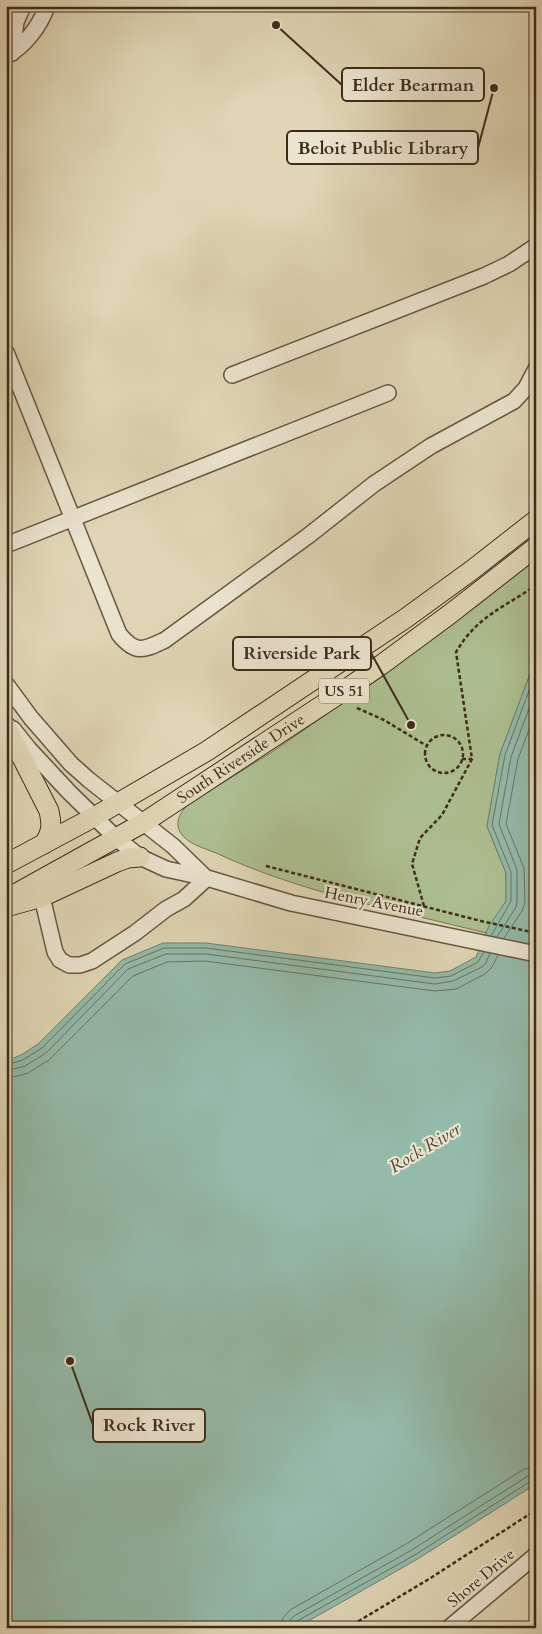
<svg xmlns="http://www.w3.org/2000/svg" width="542" height="1634" font-family="Cardo,serif">
<style>
.green{fill:#adbf91;stroke:#757656}
.water{fill:#94baa9;stroke:#718170}
.lines{fill:none;stroke-linecap:round;stroke-linejoin:round}
.shore{stroke:#687362;stroke-width:1}
.minor-casing{stroke:#665642;stroke-width:18}
.major-casing{stroke:#3d2c1b;stroke-width:21}
.path{stroke:#3d2c1b;stroke-width:2.5;stroke-dasharray:4 2.5;stroke-linecap:butt}
.minor{stroke:#ebe4cf;stroke-width:15}
.major{stroke:#e0d6b5;stroke-width:19}
.labels{text-anchor:middle;dominant-baseline:central;stroke-width:4.5;stroke-linejoin:round;paint-order:stroke}
.shield{fill:#ebe4cf;stroke:#716351;stroke-width:1}
.shield-label{font-size:15px;font-weight:bold;fill:#3d2c1b}
.street-label{font-size:16px;fill:#3d2c1b;stroke:#ebe4cf}
.water-label{font-size:18px;font-style:italic;fill:#4e4837;stroke:#ebe4cf}
.leader{fill:none;stroke:#3d2c1b;stroke-width:2}
.callout-dot{fill:#3d2c1b;stroke:#ebe4cf;stroke-width:2}
.callout{fill:#ebe4cf;stroke:#3d2c1b;stroke-width:2}
.callout-label{font-size:18px;text-anchor:middle;font-weight:bold;fill:#3d2c1b}
</style>
<rect width="100%" height="100%" fill="#e0d6b5"/>
<filter id="stains"><feTurbulence type="fractalNoise" baseFrequency=".004" numOctaves="4"/><feColorMatrix values="0 0 0 0 .2 0 0 0 0 .09 0 0 0 0 .02 0 0 0 .5 -.17"/></filter>
<radialGradient id="worn" r=".72"><stop offset=".6" stop-color="#630" stop-opacity="0"/><stop offset="1" stop-color="#630" stop-opacity=".3"/></radialGradient>
<path class="green" d="M536,559V658L500,754L487,826L506,873V901L486,933C395,910 302,893 216,853C204,848 187,844 180,832C174,820 182,810 190,803L272,752L350,698L477,606Z"/>
<path class="water" d="M536,658V1484L416,1560L296,1628H6V1061L21,1055L38,1044L122,960L163,943H206L435,973L450,971L476,957L489,926L506,901V873L487,826L500,754Z"/>
<g class="lines">
<path class="shore" d="M491,936L511,901V872L492,825L505,755L536,672
M497,937L516,907L517,901V870L499,824L511,757L536,690
M504,938L522,911L525,903L524,868L506,824L518,759L536,711
M6,1065L23,1060L42,1048L125,964L164,948H206L435,978L451,976L478,962L484,952
M6,1071L25,1066L46,1053L128,969L166,954H206L435,984L453,981L482,967L486,963L490,953
M6,1079L28,1073L49,1060L133,976L167,962L205,961L435,991L456,989L485,974L492,967L498,955
M281,1628L283,1618L290,1610L406,1544L524,1469L536,1466
M288,1628L289,1621L294,1616L410,1551L528,1476L536,1474
M295,1628L297,1621L413,1556L531,1481L536,1480"/>
<defs>
<path id="minor" d="M12,53L16,22L23,6
M6,56C25,46 40,26 47,6
M6,352L119,634C136,655 144,650 165,640L308,536L374,484L431,446L514,401L526,388L536,369
M232,375L484,276L509,264L536,246
M6,545L388,393
M6,684L31,718L71,764L89,780L173,846L205,877
M13,729L29,749L69,792L116,838L140,857L166,869L207,878L291,903L536,954
M42,897L55,952L60,960L69,965H80L92,961L135,933L166,909L184,899L207,878
M449,1628L536,1555"/>
<g id="major">
<path d="M6,726L49,811C52,824 52,832 44,844"/>
<path d="M6,864L94,817L207,751L406,618L472,570L536,520"/>
<path id="s1" d="M6,899L143,823L336,696L381,665L450,614L536,547"/>
<path d="M6,907L42,897L117,862L128,858L140,857"/>
</g>
</defs>
<use href="#minor" class="minor-casing"/>
<use href="#major" class="major-casing"/>
<path class="path" d="M357,708L384,720L427,746
M425 754a19 19 0 1 1 38 0a19 19 0 1 1-38 0Z
M462,759H472
M266,866L481,921L536,933
M424,906L412,864L420,838L442,815L472,759L456,652C478,615 504,608 536,585
M347,1628L429,1579L536,1510"/>
<use href="#minor" class="minor"/>
<use href="#major" class="major"/>
</g>
<g class="labels">
<rect class="shield" x="319" y="678.5" width="50" height="25" rx="4"/>
<g class="shield-label">
<text x="344" y="691">US 51</text>
</g>
<g class="street-label">
<text stroke="none"><textPath href="#s1" startOffset="274">South Riverside Drive</textPath></text>
<text transform="translate(374 902) rotate(11)">Henry Avenue</text>
<text transform="translate(481 1578) rotate(-40)">Shore Drive</text>
</g>
<g class="water-label">
<text transform="translate(425 1148) rotate(-31)">Rock River</text>
</g>
</g>
<path class="leader" d="M276 25L342 85M494 88L478 148M411 725L371 653M70 1361L93 1425"/>
<g class="callout-dot">
<circle cx="276" cy="25" r="5"/>
<circle cx="494" cy="88" r="5"/>
<circle cx="411" cy="725" r="5"/>
<circle cx="70" cy="1361" r="5"/>
</g>
<g class="callout">
<rect x="342" y="68" width="142" height="33" rx="5"/>
<rect x="287" y="131" width="191" height="33" rx="5"/>
<rect x="233" y="637" width="138" height="33" rx="5"/>
<rect x="93" y="1409" width="112" height="33" rx="5"/>
</g>
<g class="callout-label">
<text x="413" y="91">Elder Bearman</text>
<text x="383" y="154">Beloit Public Library</text>
<text x="302" y="659">Riverside Park</text>
<text x="149" y="1431">Rock River</text>
</g>
<rect width="542" height="1634" fill="none" stroke="#e0d6b5" stroke-width="25"/>
<rect x="8" y="8" width="527" height="1619" fill="none" stroke="#3d2c1b" stroke-width="2.5"/>
<rect x="12" y="12" width="517" height="1609" fill="none" stroke="#3d2c1b"/>
<rect width="100%" height="100%" filter="url(#stains)"/>
<rect width="100%" height="100%" fill="url(#worn)"/>
</svg>
